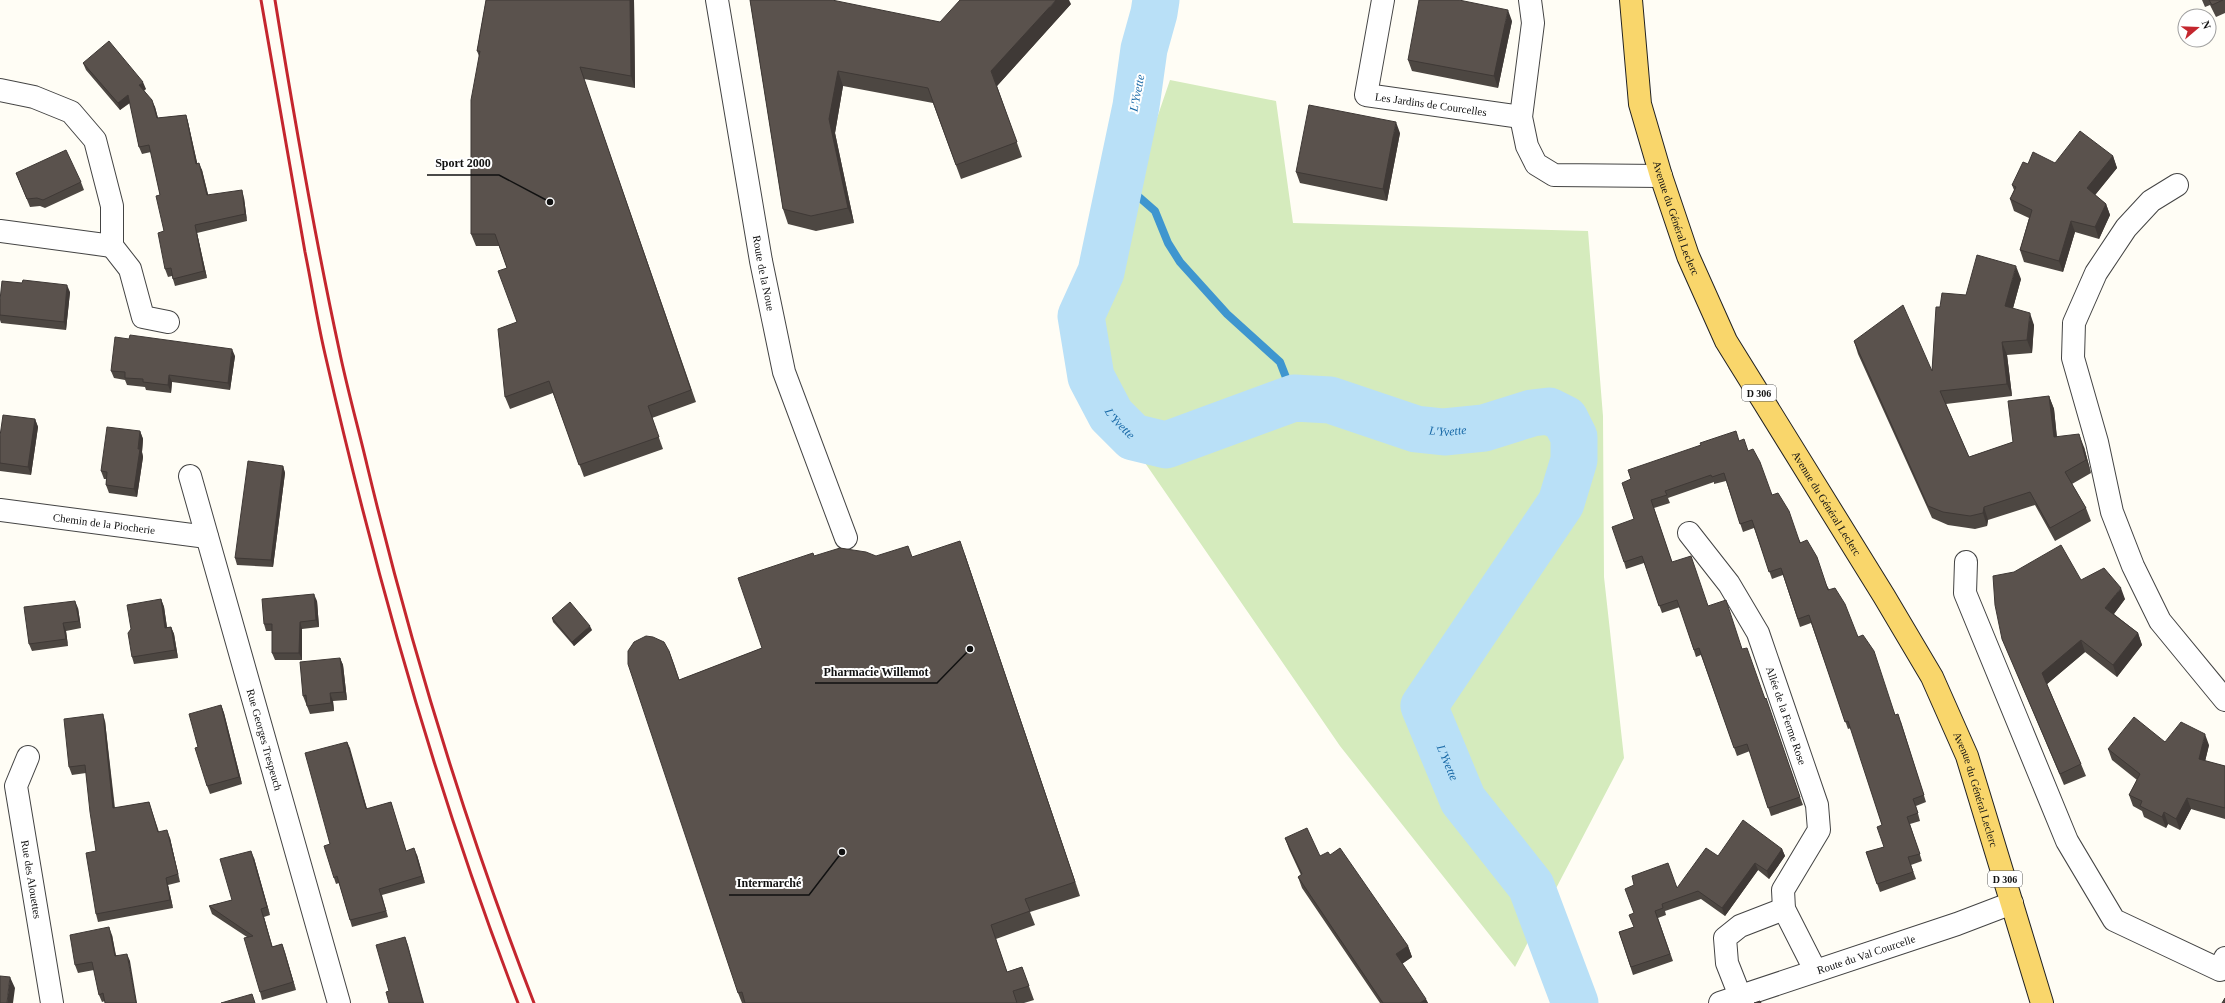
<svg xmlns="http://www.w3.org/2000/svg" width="2225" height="1003" font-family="'Times New Roman',serif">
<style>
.green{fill:#d5ebbd}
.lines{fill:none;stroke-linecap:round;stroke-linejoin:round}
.stream{stroke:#3f96cf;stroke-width:8}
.river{stroke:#b9e0f7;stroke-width:47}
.minor-casing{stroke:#444;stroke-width:24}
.primary-casing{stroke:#222;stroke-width:24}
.minor{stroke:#fff;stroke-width:22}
.primary{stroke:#f9d66b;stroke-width:22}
.rail{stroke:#c4262e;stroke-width:3}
.wall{fill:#4d4742}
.shaded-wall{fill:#3f3936}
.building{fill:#5a524d;stroke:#3f3936}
.labels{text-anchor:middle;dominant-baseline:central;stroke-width:4;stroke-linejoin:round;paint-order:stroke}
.shield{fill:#fff;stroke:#585858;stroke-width:1}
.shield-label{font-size:10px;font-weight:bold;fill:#111}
.street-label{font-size:11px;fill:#111;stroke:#fff}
.water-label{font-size:12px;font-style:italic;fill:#1768a6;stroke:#fff}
.leader{fill:none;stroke:#111;stroke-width:1.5}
.callout-dot{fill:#111;stroke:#fff;stroke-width:1.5}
.callout-label{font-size:12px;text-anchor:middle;font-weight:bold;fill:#111;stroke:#fff;stroke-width:4;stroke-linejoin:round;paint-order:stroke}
</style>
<rect width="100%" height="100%" fill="#fffdf5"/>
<path class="green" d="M1170,80L1276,101L1293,223L1588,231L1603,416L1604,577L1624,758L1515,967L1340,746L1121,428L1094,302Z"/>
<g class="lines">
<path class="stream" d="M1119,191L1139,197L1155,211L1168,243L1180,262L1227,314L1280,362L1294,398"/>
<path class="river" id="s1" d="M1156,0L1154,13L1144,49L1136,106L1101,272L1081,316L1091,377L1111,415L1133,437L1166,445L1294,398L1330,400L1416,429L1444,432L1484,428L1532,413L1549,411L1565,419L1574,437V460L1561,503L1424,706L1463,800L1531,886L1575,1003"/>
<defs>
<g id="minor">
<path id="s2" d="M717,0L761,261L784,372L846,538"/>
<path id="s3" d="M1383,0L1366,95L1521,117"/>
<path d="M1530,0L1533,23L1521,117L1527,146L1536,164L1554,175L1661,176"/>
<path d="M0,90L34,97L71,112L95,140L112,206V246L0,231"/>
<path d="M2177,185L2151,201L2126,228L2096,273L2074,323L2073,358L2097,442L2112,512L2133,566L2160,621L2225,700"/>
<path d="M112,246L130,269L143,317L168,322"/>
<path id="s4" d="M190,476L339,1003"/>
<path id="s5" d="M0,510L207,537"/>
<path id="s6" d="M1689,533L1729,584L1758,633L1817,805L1819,830L1783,890L1784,909L1815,970"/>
<path d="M1966,562L1965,593L2067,841L2114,920L2220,970L2225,958"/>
<path id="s7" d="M28,757L16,786L52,1003"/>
<path d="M1740,996L1727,963L1725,938L1740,926L1784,909"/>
<path id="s8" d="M1720,1003L1957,924L2012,903"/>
</g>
<g id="primary">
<path id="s9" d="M1631,0L1640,104L1661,176L1688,256L1726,341L1884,596L1932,677L1967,756L2042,1003"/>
</g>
</defs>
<use href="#minor" class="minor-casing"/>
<use href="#primary" class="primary-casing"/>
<use href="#minor" class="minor"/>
<use href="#primary" class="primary"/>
<path class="rail" d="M261,0C275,84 290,168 305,252C312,286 317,320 325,354C375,573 437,794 518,1003
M275,0C294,117 314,233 339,349C347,388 358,427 367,465C411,648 466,828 534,1003"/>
</g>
<path class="wall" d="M486,0H634L635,88L584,79L696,402L652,418L663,449L584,477L553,393L510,409L505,397L517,322L507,268L499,246H476L471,234L479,56L477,51Z
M750,0L940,22L1071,4L997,86L1022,157L961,179L933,103L843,86L835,133L854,223L816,231L788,224L783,209Z
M2202,0H2225V13L2216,17L2210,5L2205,7Z
M1512,21L1498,88L1412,71L1408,60Z
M83,63L146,89L144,90L155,107L158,118L186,115L188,122L197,163L202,170L208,195L244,198L247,221L197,233L207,278L175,286L172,276L168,277L165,269L164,231L160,195L151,152L142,154L139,147L130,103L120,110L86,70Z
M1400,133L1387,201L1300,183L1296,172Z
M2113,156L2117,168L2095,195L2106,204L2110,215L2099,239L2075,232L2063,272L2024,262L2020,250L2029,218L2014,211L2010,199L2014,190L2012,185L2028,164L2055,163Z
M16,173L81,182L84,190L45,208L40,206L30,207Z
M2021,279L2013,308L2034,325L2032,353L2007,355L2012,396L1946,404L1969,457L2013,442L2049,396L2054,409L2057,437L2084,447L2091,473L2072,484L2086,508L2091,521L2055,541L2035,505L1988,520L1987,526L1975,529L1948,525L1932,518L1858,354L1854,341L1932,371L1940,307L1966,295Z
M22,283L70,292L66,330L1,323L0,320V300Z
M235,356L230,390L172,382L171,393L146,390L145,387L127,385L125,380L114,378L111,371Z
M35,419L38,427L31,475L0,471V436Z
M140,431L143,439L142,452L143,457L137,497L109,493L106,485V479H104L101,471Z
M1739,441L1748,451L1772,495L1858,637L1895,715L1901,722L1926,802L1916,806L1920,821L1910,824L1922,861L1911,865L1916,879L1880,892L1866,852L1884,847L1882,825L1851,728L1848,729L1811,623L1800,627L1783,575L1772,579L1754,528L1743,532L1726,481L1714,484V482L1668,498L1670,503L1654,508L1672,562L1742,649L1765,699L1803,805L1771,816L1750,751L1737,756L1701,655L1696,657L1680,607L1662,613L1644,563L1626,569L1624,562L1634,519L1631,479L1701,445Z
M283,466L285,473L273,567L237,565L235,558Z
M965,555L1080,896L1030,912L1035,925L996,939L1007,972L1022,967L1034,1000L1024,1003H742L738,993L669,651L679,680L762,648L876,556L912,557Z
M2081,580L2125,599L2114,614L2138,633L2142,645L2117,677L2085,652L2047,684L2081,764L2086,776L2064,785L2007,650L2002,639Z
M161,599L164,607L167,627H171L174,634L178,658L134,664L132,657Z
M317,601L319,627L302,629V660H275L272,653V631H266L264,624Z
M78,608L81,628L66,631L68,646L32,651L29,644Z
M552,618L592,630L574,646L553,622Z
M340,658L343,665L347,700L333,701L334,711L310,714L303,696Z
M221,705L224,713L242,784L210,794L207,786L198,747Z
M105,721L115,808L149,802L159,832L170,838L180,882L168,885L173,908L98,922L96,914V851L86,773L72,775L69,767Z
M347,742L367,809L391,802L406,851L417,855L425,883L382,895L388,917L352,927L339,883L336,884L334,878L330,844Z
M2165,742L2209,745L2205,761L2225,766V819L2191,809L2180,830L2168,824L2166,828L2144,817L2142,811L2133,806L2129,795L2137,780L2112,760L2108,749Z
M1285,838L1320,856L1330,855L1408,946L1412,957L1402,964L1428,1003H1380L1302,888L1298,877L1301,875L1289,849Z
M1782,849L1785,856L1769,879L1758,870L1725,916L1701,899L1665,911L1666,915L1658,918L1673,961L1633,975L1619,932L1634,927V913L1677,888L1718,856Z
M254,858L270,915L264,917L272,947L282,944L296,990L262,1000L260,992L247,937L212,914L209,906L232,900Z
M112,935L116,955L130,961L105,1001L102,1002L99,995L94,970L78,973L75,965Z"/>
<path class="shaded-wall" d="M630,0H634L635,88L631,76Z
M1056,0H1069L1071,4L997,86L991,71Z
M1508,10L1512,21L1498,88L1494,76Z
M838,71L843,86L835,133L854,223L848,208L829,119Z
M143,82L146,89L142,92L139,85Z
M128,95L130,102L120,110L118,103Z
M152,100L155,107L160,126L157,118Z
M186,115L188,122L199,171L196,164Z
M1396,122L1400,133L1387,201L1383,189Z
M2113,156L2117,168L2091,200L2087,188Z
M199,163L202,170L210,202L207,195Z
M242,190L244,198L247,221L245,214Z
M2106,204L2110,215L2099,239L2095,227Z
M2071,221L2075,232L2063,272L2059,261Z
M195,225L197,233L207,278L204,271Z
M2016,266L2021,279L2010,319L2005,306Z
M67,285L70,292L66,330L64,322Z
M2030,313L2034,325L2032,353L2027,340Z
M2002,342L2007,355L2012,396L2007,384Z
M232,349L235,356L230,390L228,383Z
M169,375L172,382L171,393L168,385Z
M2049,396L2054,409L2058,450L2054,437Z
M35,419L38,427L31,475L28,467Z
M140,431L143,439L142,452L143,457L137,497L134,489Z
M2079,434L2084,447L2091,473L2086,460Z
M283,466L285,473L273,567L271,560Z
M1984,507L1988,520L1987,526L1983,513Z
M960,541L965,555L1080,896L1075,882Z
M2121,588L2125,599L2110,619L2105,608Z
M314,594L317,601L319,627L316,620Z
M161,599L164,607L168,635L165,628Z
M75,601L78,608L81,628L79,621Z
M300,622L302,629V660L299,653Z
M63,623L66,631L68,646L66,639Z
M590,626L592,630L574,646L572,642Z
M171,627L174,634L178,658L175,650Z
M2138,633L2142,645L2117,677L2113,665Z
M2081,640L2085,652L2046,685L2042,673Z
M669,651L674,664L684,694L679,680Z
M340,658L343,665L347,700L344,692Z
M330,693L333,701L334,711L331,703Z
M221,705L224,713L242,784L239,777Z
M103,714L105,721L115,815L113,808Z
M2205,734L2209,745L2203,770L2199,759Z
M347,742L350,748L369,816L366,809Z
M2187,798L2191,809L2180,830L2176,819Z
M2164,812L2168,824L2166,828L2162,817Z
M167,830L170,838L180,882Z
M414,848L417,855L425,883L422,876Z
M1782,849L1785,856L1769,879L1767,871Z
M251,851L254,858L270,915L267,907Z
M1755,863L1758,870L1725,916L1722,908Z
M166,878L168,885L173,908L170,900Z
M261,909L264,917L275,955L272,947Z
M109,927L112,935L117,963L115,956Z
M405,937L408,945L424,1003H423Z
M282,944L285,952L296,990L293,982Z
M1408,946L1412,957L1400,965L1396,954Z
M127,954L130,961L137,1003H136Z
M10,977L15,988L13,1003H7Z
M1426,999L1428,1003H1420Z"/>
<path class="building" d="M486,0H630L631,76L580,67L691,390L648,406L659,437L579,465L549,381L505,397L498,329L517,322L498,271L507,268L495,234H471V100L480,51H477Z
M750,0H832L940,22L960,0H1056L991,71L1017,142L956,165L928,88L838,71L829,119L848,208L811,216L783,209Z
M1419,0H1459L1508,10L1494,76L1408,60Z
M2209,0H2223L2212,5Z
M109,41L143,82L139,85L152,100L157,118L186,115L196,164L199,163L207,195L242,190L245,214L195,225L204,271L173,279L171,268L165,269L158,233L164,231L156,196L160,195L149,145L139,147L128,95L118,103L83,63Z
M1309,105L1396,122L1383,189L1296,172Z
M2080,131L2113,156L2087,188L2106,204L2095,227L2071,221L2059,261L2020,250L2032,210L2010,199L2016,187L2012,185L2023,162L2028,164L2033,152L2055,163Z
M66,150L81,182L43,200L37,198L27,199L16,173Z
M1977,255L2016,266L2005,306L2030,313L2027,340L2002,342L2007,384L1940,391L1969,457L2013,442L2008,401L2049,396L2054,437L2079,434L2086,460L2065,472L2086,508L2050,528L2030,492L1984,507L1983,513L1970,516L1943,512L1928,506L1854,341L1903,305L1932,371L1936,307H1940L1942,293L1966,295Z
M23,280L67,285L64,322L0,315V300L2,281L22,283Z
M130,335L232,349L228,383L169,375L168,385L143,382V379L125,378V372L111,371L115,337L129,339Z
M3,415L35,419L28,467L0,463V436Z
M107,427L140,431L138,449H140L134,489L106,485L107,472L101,471Z
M1736,431L1739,441L1744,439L1748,451L1753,449L1760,462L1772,495L1778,493L1789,511L1800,543L1807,540L1817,557L1828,590L1835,588L1845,604L1858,637L1863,635L1874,651L1895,715L1898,714L1924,795L1913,799L1918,813L1907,817L1920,854L1908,857L1913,872L1877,884L1866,852L1884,847L1877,827L1882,825L1848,721L1845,722L1809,615L1798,619L1781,568L1769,572L1752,520L1740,524L1724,473L1712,477L1711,475L1665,491L1667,495L1651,500L1672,562L1691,556L1708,606L1726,600L1742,649L1747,648L1765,699L1766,698L1800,797L1768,808L1747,744L1734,748L1699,648L1694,650L1677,600L1659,606L1642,556L1624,562L1612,527L1634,519L1622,483L1631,479L1628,470L1701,445L1700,443Z
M248,461L283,466L271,560L235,558Z
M960,541L1075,882L1025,899L1030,911L991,925L1007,972L1022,967L1029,986L1013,991L1017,1003H745L742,992L738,993L628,664V651L634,642L646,636L653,637L664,642L669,651L679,680L762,648L738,578L813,553L814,556L840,548L866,552L876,556L908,546L912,557Z
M2061,545L2081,580L2104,568L2121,588L2105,608L2138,633L2113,665L2081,640L2042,673L2081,764L2060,774L2002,639L1995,605L1993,576L2014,572Z
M314,594L316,620L300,622L299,653H272V624H264L262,599Z
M161,599L165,628L171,627L175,650L132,657L128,633L131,629L127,605Z
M75,601L79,621L63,623L66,639L29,644L24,607Z
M570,602L590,626L572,642L552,618Z
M340,658L344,692L330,693L331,703L307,706L306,695L303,696L300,662Z
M221,705L239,777L207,786L195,748L198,747L189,714Z
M103,714L113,808L149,802L158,832L167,830L178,874L166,878L170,900L96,914L86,853L96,851L90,812L85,765L69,767L64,719Z
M2134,717L2165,742L2181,722L2205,734L2199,759L2225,766V808L2187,798L2176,819L2164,812L2162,817L2140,806L2142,801L2129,795L2140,774L2108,749Z
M347,742L366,809L391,802L406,851L414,848L422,876L379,889L386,911L350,920L337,876L334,878L324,846L330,844L305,753Z
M1743,820L1782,849L1767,871L1755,863L1722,908L1698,891L1662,904L1663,908L1655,911L1670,954L1631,967L1619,932L1634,927L1629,915L1634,913L1625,889L1634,885L1632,876L1668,863L1677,888L1706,848L1718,856Z
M1307,828L1320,856L1328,852L1330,855L1340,848L1408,946L1396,954L1426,999L1420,1003H1383L1298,877L1302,874L1285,838Z
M251,851L267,907L261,909L272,947L282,944L293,982L260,992L244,938L253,936L209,906L232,900L220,859Z
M109,927L115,956L127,954L136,1003H105L103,993L99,995L92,962L75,965L70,935Z
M405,937L423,1003H389L386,992L389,991L376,945Z
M0,976L10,977L7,1003H0Z
M252,994L255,1003H221Z
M2225,998V1003H2222Z
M1760,1001L1761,1003H1754Z"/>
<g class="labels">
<g class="shield">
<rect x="1742" y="385" width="34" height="16" rx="3"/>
<rect x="1988" y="871" width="34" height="16" rx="3"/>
</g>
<g class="shield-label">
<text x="1759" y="393">D 306</text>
<text x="2005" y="879">D 306</text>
</g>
<g class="street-label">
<text stroke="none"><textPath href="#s3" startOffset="162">Les Jardins de Courcelles</textPath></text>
<text stroke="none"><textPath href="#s9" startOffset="224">Avenue du Général Leclerc</textPath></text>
<text stroke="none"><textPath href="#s2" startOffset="277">Route de la Noue</textPath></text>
<text stroke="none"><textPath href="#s9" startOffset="548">Avenue du Général Leclerc</textPath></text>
<text stroke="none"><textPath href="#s5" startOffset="105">Chemin de la Piocherie</textPath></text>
<text stroke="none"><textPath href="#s6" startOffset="209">Allée de la Ferme Rose</textPath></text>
<text stroke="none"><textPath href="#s4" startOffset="274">Rue Georges Trespeuch</textPath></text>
<text stroke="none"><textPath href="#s9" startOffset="872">Avenue du Général Leclerc</textPath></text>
<text stroke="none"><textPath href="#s7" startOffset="126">Rue des Alouettes</textPath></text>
<text stroke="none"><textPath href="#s8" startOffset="154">Route du Val Courcelle</textPath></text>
</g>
<g class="water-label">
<text transform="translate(1137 93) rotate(-79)">L'Yvette</text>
<text stroke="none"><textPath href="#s1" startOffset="443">L'Yvette</textPath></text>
<text stroke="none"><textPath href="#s1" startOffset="791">L'Yvette</textPath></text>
<text stroke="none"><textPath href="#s1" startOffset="1307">L'Yvette</textPath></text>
</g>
</g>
<path class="leader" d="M550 202L499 175H427M970 649L937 683H815M842 852L809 895H729"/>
<g class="callout-dot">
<circle cx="550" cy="202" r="4"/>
<circle cx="970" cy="649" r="4"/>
<circle cx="842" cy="852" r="4"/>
</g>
<g class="callout-label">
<text x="463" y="167">Sport 2000</text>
<text x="876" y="676">Pharmacie Willemot</text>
<text x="769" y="887">Intermarché</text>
</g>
<g transform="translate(2197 28) rotate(71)"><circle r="19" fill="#ffffff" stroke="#a0a0a0"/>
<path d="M0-3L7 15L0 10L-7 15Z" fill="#c4262e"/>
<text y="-6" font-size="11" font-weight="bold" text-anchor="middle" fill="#111111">N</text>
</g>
</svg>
